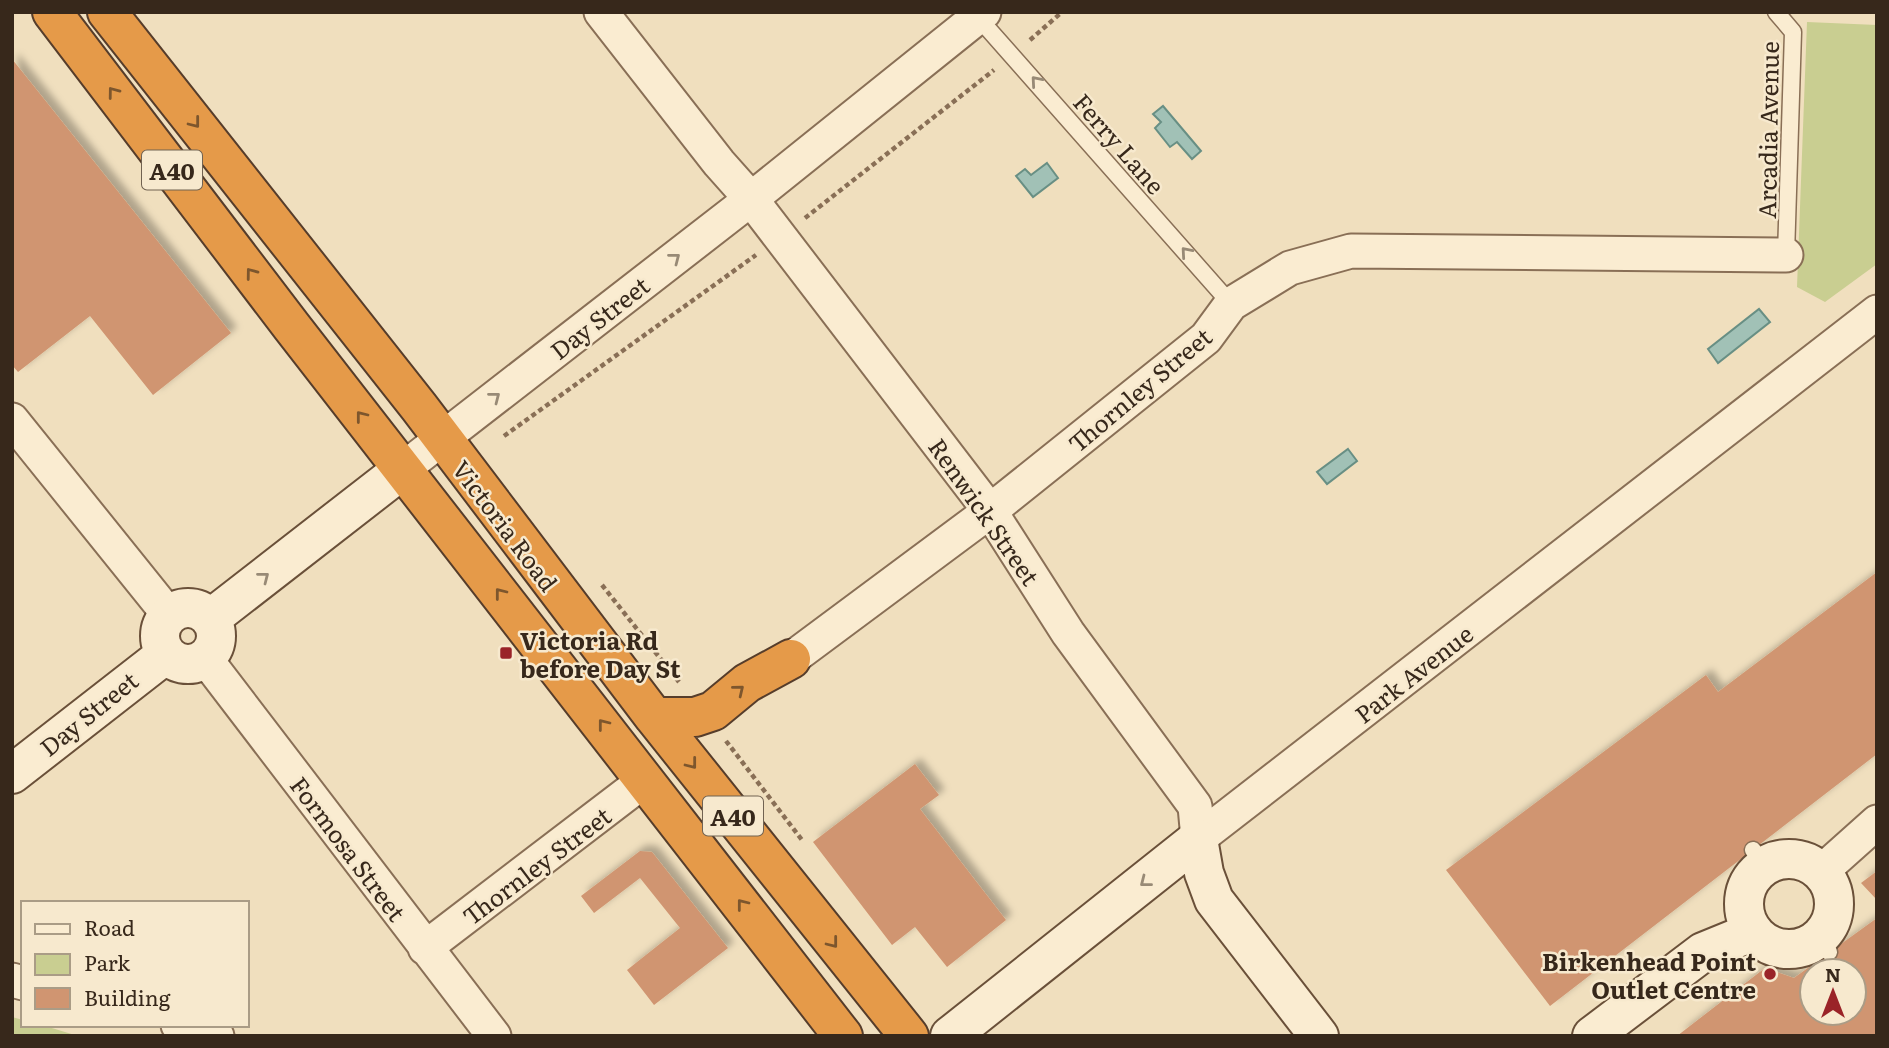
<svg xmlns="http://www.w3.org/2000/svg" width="1889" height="1048" font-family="Literata,serif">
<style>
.green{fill:#c9ce91}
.water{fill:#a1c1b6;stroke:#688f84;stroke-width:2}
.building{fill:#d09571;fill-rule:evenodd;filter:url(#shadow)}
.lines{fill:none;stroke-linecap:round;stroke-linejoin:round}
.lane-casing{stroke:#896f56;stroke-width:19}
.street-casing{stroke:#896f56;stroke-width:37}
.secondary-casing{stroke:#6a5039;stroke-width:42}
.highway-casing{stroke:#563d2b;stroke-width:42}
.path{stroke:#896f56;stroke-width:4.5;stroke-dasharray:5 3.5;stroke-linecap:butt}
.lane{stroke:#faecd1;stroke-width:16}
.street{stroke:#faecd1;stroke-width:33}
.secondary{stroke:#faecd1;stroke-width:38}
.highway{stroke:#e59a49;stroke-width:38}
.oneway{stroke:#988a76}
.oneway2{stroke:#7d562d}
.poi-dot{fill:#9a2328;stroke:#f7e9ce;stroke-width:2.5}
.labels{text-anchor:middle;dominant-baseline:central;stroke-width:5;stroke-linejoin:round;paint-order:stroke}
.shield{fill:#f7e9ce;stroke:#716251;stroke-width:2}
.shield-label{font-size:23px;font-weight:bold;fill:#37281b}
.street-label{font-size:24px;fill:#37281b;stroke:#f7e9ce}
.poi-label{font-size:24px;font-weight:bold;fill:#37281b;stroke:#f7e9ce;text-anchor:start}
</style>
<defs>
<filter id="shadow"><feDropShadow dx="6" dy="-6" stdDeviation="3.5" flood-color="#0004"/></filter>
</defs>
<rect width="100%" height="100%" fill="#f0dfbe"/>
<path class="green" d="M1807,22L1877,25V264L1825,302L1797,287Z
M12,1017L23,1020V1025H42L78,1036H12Z"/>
<path class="water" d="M1163,106L1201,151L1192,159L1177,142L1170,147L1155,128L1161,122L1153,114Z
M1047,163L1058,178L1033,197L1016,176L1025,169L1031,175Z
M1759,309L1770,322L1718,363L1708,349Z
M1348,449L1357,461L1327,484L1317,472Z"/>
<path class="building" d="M12,59L231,333L153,395L90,316L18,372L12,365Z
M1877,572V754L1550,1006L1446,870L1706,675L1718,692Z
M915,764L939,795L920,809L1006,920L947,967L915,927L892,945L813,842Z
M640,851L652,852L728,948L654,1005L627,970L680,928L640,878L594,913L581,896Z
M1877,871V900L1861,883Z
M1877,918V1036H1677L1765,968L1794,978ZM1812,971H1854V1013H1812Z"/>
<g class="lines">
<defs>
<path id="lane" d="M1776,12L1793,32L1786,255
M975,14L1231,304
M1753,850L1765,866
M1819,939L1829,952"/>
<path id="street" d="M601,12L719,163L751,199L990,511L1068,633L1195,806L1198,839
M12,420L169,615
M403,469L751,199L984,12
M205,658L494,1036
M791,659L990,511L1206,338L1231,304L1290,268L1351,251L1786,255
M1198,839L1877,312
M1821,872L1877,822
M425,948L645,780
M12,980L23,983
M178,1025L217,1036"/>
<path id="secondary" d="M160 636a28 28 0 1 1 56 0a28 28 0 1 1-56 0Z
M210,619L403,469
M12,774L166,654
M1744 904a45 45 0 1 1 90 0a45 45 0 1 1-90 0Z
M950,1036L1198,839L1204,873L1214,900L1319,1036
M1592,1036L1703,952L1752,932"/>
<path id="highway" d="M52,12L292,327L843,1036
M107,12L419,407L654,717L909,1036
M654,717H695L713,711L747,683L791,659"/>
</defs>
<use href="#lane" class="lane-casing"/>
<use href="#street" class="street-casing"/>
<use href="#secondary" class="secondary-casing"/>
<use href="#highway" class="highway-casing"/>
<path class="path" d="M1030,40L1062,12
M805,218L994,70
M504,436L756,255
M602,585L679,682
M726,741L802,840"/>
<use href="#lane" class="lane"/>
<use href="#street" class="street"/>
<use href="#secondary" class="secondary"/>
<use href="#highway" class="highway"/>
</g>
<defs><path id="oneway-chevron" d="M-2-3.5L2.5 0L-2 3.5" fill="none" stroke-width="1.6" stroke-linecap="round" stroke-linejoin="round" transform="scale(1.75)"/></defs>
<g class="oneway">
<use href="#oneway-chevron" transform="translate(1036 81) rotate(-131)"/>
<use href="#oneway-chevron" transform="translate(1186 252) rotate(-131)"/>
<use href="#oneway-chevron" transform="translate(675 258) rotate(-38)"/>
<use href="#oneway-chevron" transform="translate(495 397) rotate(-38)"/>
<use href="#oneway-chevron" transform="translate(264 577) rotate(-38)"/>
<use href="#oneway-chevron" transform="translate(1145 882) rotate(142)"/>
</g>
<g class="oneway2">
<use href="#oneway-chevron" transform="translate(113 92) rotate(-127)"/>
<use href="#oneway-chevron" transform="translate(195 123) rotate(52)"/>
<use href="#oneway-chevron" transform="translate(251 273) rotate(-127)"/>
<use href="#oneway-chevron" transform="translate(361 416) rotate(-128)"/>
<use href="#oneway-chevron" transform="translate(500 593) rotate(-128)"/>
<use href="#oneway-chevron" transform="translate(739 690) rotate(-39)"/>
<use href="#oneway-chevron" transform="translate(603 724) rotate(-128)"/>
<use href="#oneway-chevron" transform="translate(692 764) rotate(52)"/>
<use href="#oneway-chevron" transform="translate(742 904) rotate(-128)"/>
<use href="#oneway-chevron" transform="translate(833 943) rotate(52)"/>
</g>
<g class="poi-dot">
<rect x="499" y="646" width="14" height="14" rx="3.5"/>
<circle cx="1770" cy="974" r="7"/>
</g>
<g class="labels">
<g class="shield">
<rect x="142" y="150.5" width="60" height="39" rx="5"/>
<rect x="703" y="796.5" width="60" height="39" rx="5"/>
</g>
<g class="shield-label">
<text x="172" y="170">A40</text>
<text x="733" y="816">A40</text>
</g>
<g class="street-label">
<text transform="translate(1767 130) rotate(-89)">Arcadia Avenue</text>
<text transform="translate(1120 143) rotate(49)">Ferry Lane</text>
<text transform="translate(599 317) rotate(-38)">Day Street</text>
<text transform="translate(1139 389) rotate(-40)">Thornley Street</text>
<text transform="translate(985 511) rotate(55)">Renwick Street</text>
<text transform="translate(506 525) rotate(53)">Victoria Road</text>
<text transform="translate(1413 673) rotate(-38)">Park Avenue</text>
<text transform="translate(88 713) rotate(-39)">Day Street</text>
<text transform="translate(349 848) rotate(53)">Formosa Street</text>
<text transform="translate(536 865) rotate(-37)">Thornley Street</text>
</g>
<g class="poi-label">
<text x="520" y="639">Victoria Rd<tspan x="520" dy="28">before Day St</tspan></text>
<text x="1756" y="960" text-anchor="end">Birkenhead Point<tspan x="1756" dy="28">Outlet Centre</tspan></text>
</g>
</g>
<rect width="1889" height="1048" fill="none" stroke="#37281b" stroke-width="28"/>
<rect x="21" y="901" width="228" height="126" fill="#f7e9ce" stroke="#aa9c86" stroke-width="2"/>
<rect x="35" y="924" width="35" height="10" fill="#faecd1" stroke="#aa9c86" stroke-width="2"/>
<text x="84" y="936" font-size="21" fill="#37281b">Road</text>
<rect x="35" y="954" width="35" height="21" fill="#c9ce91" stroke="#aa9c86" stroke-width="2"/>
<text x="84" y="971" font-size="21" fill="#37281b">Park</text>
<rect x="35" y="988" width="35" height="21" fill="#d09571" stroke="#aa9c86" stroke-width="2"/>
<text x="84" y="1006" font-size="21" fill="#37281b">Building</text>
<g transform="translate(1833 992)"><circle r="33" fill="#f7e9ce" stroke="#aa9c86" stroke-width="2"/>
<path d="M0-5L12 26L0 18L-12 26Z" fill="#9a2328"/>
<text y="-10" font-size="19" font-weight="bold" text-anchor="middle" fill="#37281b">N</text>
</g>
</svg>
